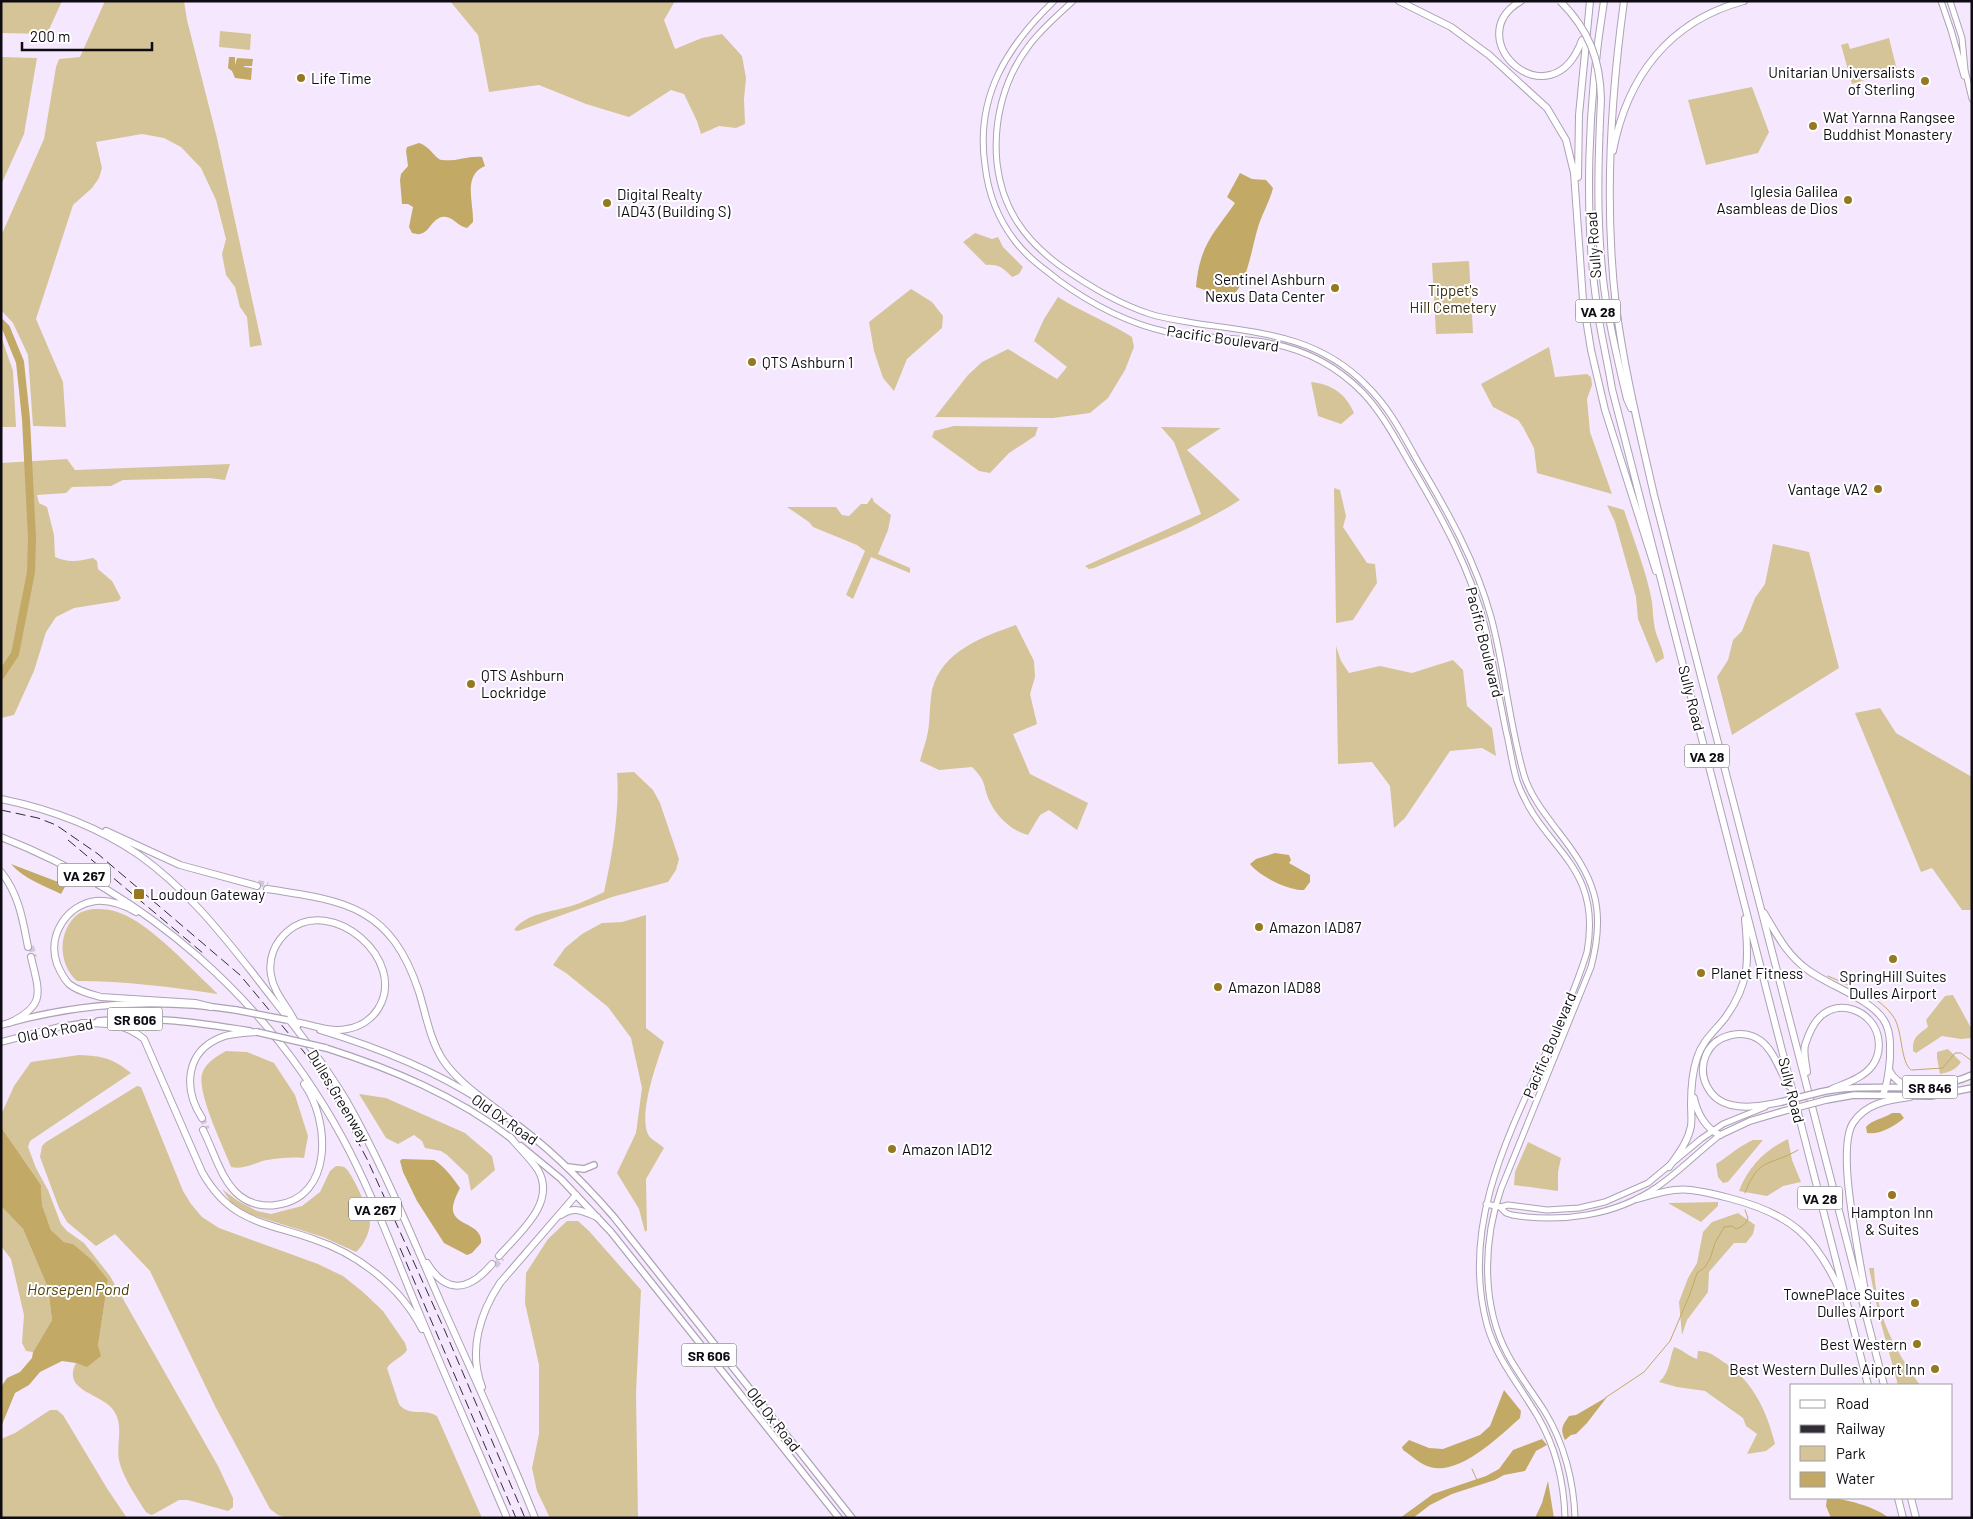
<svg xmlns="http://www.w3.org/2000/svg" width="1973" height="1519" font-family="Barlow,sans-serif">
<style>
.green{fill:#d5c497}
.water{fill:#c2a966}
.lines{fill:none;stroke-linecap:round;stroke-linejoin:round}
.stream{stroke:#c2a966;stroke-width:1}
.river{stroke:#c2a966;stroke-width:8}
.motorway-tunnel{stroke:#d2c7db;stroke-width:6;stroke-dasharray:6 3;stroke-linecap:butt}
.secondary-casing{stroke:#ada1b6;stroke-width:7}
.primary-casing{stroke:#ada1b6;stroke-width:8}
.motorway-casing{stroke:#ada1b6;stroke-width:8}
.secondary{stroke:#fff;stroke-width:5}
.primary{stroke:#fff;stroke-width:5.5}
.motorway{stroke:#fff;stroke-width:6}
.rail{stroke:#312c35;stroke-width:1;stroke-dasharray:10 5;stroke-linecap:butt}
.primary-bridge-casing{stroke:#ada1b6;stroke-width:8;stroke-linecap:butt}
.motorway-bridge-casing{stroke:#ada1b6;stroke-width:8;stroke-linecap:butt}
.primary-bridge{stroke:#fff;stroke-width:5.5}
.motorway-bridge{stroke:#fff;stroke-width:6}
.poi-dot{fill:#967820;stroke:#fff;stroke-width:2}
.labels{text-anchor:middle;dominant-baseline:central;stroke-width:4;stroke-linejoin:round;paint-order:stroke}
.shield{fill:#fff;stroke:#575459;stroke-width:1}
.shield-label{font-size:14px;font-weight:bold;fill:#0f0b12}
.poi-label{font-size:15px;fill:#0f0b12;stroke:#fff;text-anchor:start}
.street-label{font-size:15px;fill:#0f0b12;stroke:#fff}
.park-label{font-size:15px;fill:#382d0f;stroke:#fff}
.water-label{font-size:16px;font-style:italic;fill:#513f07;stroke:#fff}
</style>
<rect width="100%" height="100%" fill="#f5e8fe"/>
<path class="green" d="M1,1H62L47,34L1,33Z
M105,1H184L187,20L217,138L262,345L250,347L247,317L240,307L235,287L226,275L222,254L226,239L216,200L201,168L181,147L164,138L142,134L96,142L102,168L99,178L92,188L73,205L36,319L63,382L66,427L33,426L28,355L13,323L1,310V236L44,139L56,67L59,59L80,57Z
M450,1H675L664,20L675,49L702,38L722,34L742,56L746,78L744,99L745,124L736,128L719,126L701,134L697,121L684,94L671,90L629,117L586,104L539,85L489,92L478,35Z
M220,31L251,34L250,50L219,47Z
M1889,38L1897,70L1852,84L1841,45L1848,43L1850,49Z
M1,57L37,58L24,134L1,185Z
M1752,87L1769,132L1758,153L1706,165L1688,100Z
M975,233L992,239L998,237L1003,247L1023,267L1019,274L1012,277C1003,268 999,264 986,265L963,242Z
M1469,261L1473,333L1436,334L1432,263Z
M911,289L932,302L943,316L942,328L907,359L894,391L883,378L874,351L869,322Z
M1058,297C1082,312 1108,322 1132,337L1134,347L1125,370L1108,398L1090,413L1053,418L935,417L968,375L982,362L1008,349L1057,379L1067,367L1034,341L1044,319Z
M1,336L13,371L16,427H1Z
M1549,347L1555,377L1587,374L1591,377L1592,385L1587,399L1590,432L1612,494L1537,473L1534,448L1523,427L1518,420L1493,407L1481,384Z
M1311,382C1332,384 1346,394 1354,413L1341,424L1318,416Z
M954,426L1038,427L1035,436L1009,453L990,473L979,471L932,437L934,431Z
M1161,427L1221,428L1187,450L1240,500C1195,529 1143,547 1094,568L1089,569L1085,566L1201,514L1174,442Z
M67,459L75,470L230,464L225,480L209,478L123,480L111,486L72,487L66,493L37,495L39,503L47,507L54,535L55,557C68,563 80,561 93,558L97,561L98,569L112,581L121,598L118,601L74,608L56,617L46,632L34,671L14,715L1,718V463Z
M1334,488L1340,490L1346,516L1343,527L1367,563L1375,564L1377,583L1353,620L1336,623Z
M872,497L874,502L891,515L888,530L878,554L910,568V573L871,557L853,599L846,595L865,551L857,545L813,527L809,522L787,507H836L842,515L849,516L861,504H867Z
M1607,505L1624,510C1633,538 1647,573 1652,602C1653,611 1653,620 1655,629C1657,638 1663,648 1664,658L1656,663L1638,619L1636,597L1615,522Z
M1773,544L1809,552L1839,668L1732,735L1717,677L1728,660L1733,640L1742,631L1755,598L1765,584Z
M1016,625L1034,661L1035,677L1030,694L1037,724L1013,734L1030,774L1088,803L1077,830L1049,810L1040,815L1028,835C1012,831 997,817 990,802C982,785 988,783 972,767L939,770L920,761C923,749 928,737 929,724C930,713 930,701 932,690C942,651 982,637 1016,625Z
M1336,646L1341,661L1349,673L1380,666L1412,673L1453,660L1463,670L1467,706L1492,728L1496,756L1482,748L1450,751L1405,818L1394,828L1390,786L1372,762L1338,764Z
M1880,708L1896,733L1972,777V910H1962L1932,868L1921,872L1855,713Z
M634,772L653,790L660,803L679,859L676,870L668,882L612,897L518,931L514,930C526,913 552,912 571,906C582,903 593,897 604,892C612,857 620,809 617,773Z
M93,909C102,909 111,909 120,913C151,924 193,971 218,994C171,987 125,981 77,981C58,964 57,931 78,914C82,911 88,910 93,909Z
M646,915V1028L664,1042C657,1062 637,1117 649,1136C652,1140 660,1144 664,1148L646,1179L647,1230L645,1232L639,1209L617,1173L636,1133L642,1088L631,1038L608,1007L566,973L553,965L565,948L582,934L602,923L622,922Z
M1953,995L1971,1028V1038L1961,1039L1942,1036L1916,1053L1913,1051C1912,1037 1918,1035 1928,1027L1926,1020L1945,996Z
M1948,1049L1961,1062C1956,1070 1949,1072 1940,1074L1937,1058V1052Z
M226,1051L247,1052L274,1063L295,1095L308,1136L304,1158C291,1157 279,1158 267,1160C253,1163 245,1170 231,1167C223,1146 197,1094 202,1074C205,1063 217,1056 226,1051Z
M79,1055C103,1056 112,1058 131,1073L30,1141L28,1147L36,1168L48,1190L61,1224L67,1231L84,1243L110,1276L218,1466L233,1498V1507L228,1511L188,1500H179L154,1514L151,1515L146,1512C137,1498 122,1476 119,1460C116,1444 124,1426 114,1411C103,1393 61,1392 76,1363L87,1366L98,1346L108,1280L73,1244L64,1242L51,1230L42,1205L41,1185L1,1127V1115L14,1086L31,1062Z
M137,1086L141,1087L183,1191L191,1204L202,1217L219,1228L318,1264L343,1276L363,1292L383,1311L405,1343L407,1350C402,1358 392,1360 387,1368L399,1404C408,1417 425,1408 437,1416L482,1518H288L278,1515L270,1509L216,1408L150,1271L115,1234L96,1246L67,1222L59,1208L40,1157L42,1146L46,1142Z
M359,1094L386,1098L465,1133L492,1156L495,1170L471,1191L468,1175L447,1155L441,1151L425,1148L422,1141L414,1135L398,1144L386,1138Z
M1788,1139L1792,1160L1801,1182L1783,1186L1767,1196L1739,1191C1748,1167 1765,1150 1788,1139Z
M1753,1140H1763L1728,1182L1723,1183L1718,1177L1716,1164C1729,1156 1739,1146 1753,1140Z
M1528,1142L1561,1158L1558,1172V1191L1514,1185L1515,1172Z
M336,1166C338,1166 341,1166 344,1167C352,1171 371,1215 370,1224C369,1234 363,1246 356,1252L323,1237L246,1213L231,1202L222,1189L238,1201L257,1211L271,1214L302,1206L320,1192L330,1171Z
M1718,1202V1206L1701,1222L1668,1203Z
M1,1206L23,1229L48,1288L52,1320L33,1352L26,1351L22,1343L24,1315L11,1259L1,1246Z
M1738,1213L1755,1225L1753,1234L1746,1243H1734L1709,1272L1708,1292L1687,1320L1682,1335L1679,1302L1688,1278L1697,1263L1703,1232L1712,1222Z
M567,1221H578L589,1231L641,1290L636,1393L638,1518H550L537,1491L532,1468L539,1434V1365L525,1303L526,1273L548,1239Z
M1869,1268H1874C1876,1315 1893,1347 1920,1385H1898L1879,1316Z
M1674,1347C1683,1350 1688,1356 1697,1359L1698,1351C1708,1351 1714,1355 1722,1361C1752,1379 1767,1411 1775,1444L1766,1451L1747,1454L1757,1434L1746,1426L1743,1418L1705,1391L1677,1387L1659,1382C1670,1372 1669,1360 1674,1347Z
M50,1410H57L63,1415L108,1490L127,1518H1V1439L15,1433Z"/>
<path class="water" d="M229,57H235V65L237,58L253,59L252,66H244V67L252,68L251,80L235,78L232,71L228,68Z
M419,143C431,147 435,159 442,160C456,162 469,155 482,157L485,166C462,175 474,203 473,222L467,228C457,226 452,215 442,217C429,220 429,239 412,233L409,227L413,207L408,204H402L400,180L401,174L408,166L406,151L407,147Z
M1240,173L1252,179L1266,180L1273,188C1270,201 1263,212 1259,224C1252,245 1248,283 1232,296L1220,292L1213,293L1196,287C1200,244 1213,235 1235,203L1227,197Z
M1275,853L1289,855L1291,860L1289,863L1310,875V882L1304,890C1289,891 1259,876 1250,864L1256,859Z
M11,864L66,885L61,894C43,885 24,879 11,864Z
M1892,1113H1900L1904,1118C1895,1126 1880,1135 1867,1133L1866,1127C1873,1119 1883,1119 1892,1113Z
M1,1127L41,1185L42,1205L51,1230L64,1242L73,1244L93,1261L108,1280L98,1346L101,1356L87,1367L76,1363L62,1361L40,1372L29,1385L15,1393L1,1427V1387L7,1378L20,1372L32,1358L33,1352L52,1320L48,1288L23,1229L1,1206Z
M402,1159L434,1160C444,1166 453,1178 460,1188C457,1194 452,1204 453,1211C456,1226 483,1224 481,1243L472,1253L467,1255L444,1243L417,1201L403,1172L400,1161Z
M1504,1390L1521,1411L1520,1418C1500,1436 1459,1476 1430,1467C1420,1464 1412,1456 1403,1450L1402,1447L1409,1440L1429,1448L1443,1449L1480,1435L1490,1426Z
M1607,1397L1587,1423L1576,1434L1571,1435L1565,1440C1560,1429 1562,1426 1569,1416L1576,1415Z
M1542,1439L1547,1445L1536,1451L1525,1471L1504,1475L1495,1480L1452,1494L1430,1505L1413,1518H1400L1433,1494L1486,1476L1499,1469L1513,1450Z
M1548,1481L1554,1518H1535L1542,1503Z
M1827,1498C1844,1498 1876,1507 1889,1518H1831L1826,1506Z"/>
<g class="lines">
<path class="stream" d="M1828,976C1850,986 1879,996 1893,1016C1903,1030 1900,1062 1911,1070
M1912,1070L1943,1068L1955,1053H1961L1972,1061
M1745,1193C1759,1156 1769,1167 1798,1150
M1605,1398L1644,1372L1670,1341L1690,1294L1697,1273L1705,1267L1710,1259L1715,1243L1724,1227L1732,1226L1736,1229C1742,1227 1746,1224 1748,1218L1745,1210
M1472,1469L1477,1480"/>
<path class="river" d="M1,323L6,328L20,362L26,419L32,538L31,572L15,654L1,675"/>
<path class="motorway-tunnel" d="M258,883L268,885
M31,946L34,957
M202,1118L207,1129
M495,1266L502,1258"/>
<defs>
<path id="secondary" d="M1054,1C1007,46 975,97 985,165C988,193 998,219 1015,241C1027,257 1043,268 1058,280C1091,304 1126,323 1167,332C1196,338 1226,337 1256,341C1297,346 1334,363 1363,393C1382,413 1395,438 1409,462C1441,516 1471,569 1486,630C1493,663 1499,697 1506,731C1510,747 1512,765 1517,781C1541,850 1603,862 1587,952C1550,1073 1451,1192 1487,1325C1497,1360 1520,1386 1538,1417C1556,1448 1564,1482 1565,1518
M1073,1C1057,16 1040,30 1028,47C1003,80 993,123 997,163C1002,208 1024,239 1059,265C1087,285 1116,303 1150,314C1166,319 1183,321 1200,324C1263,333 1319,337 1366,385C1390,408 1404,437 1420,465C1449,514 1476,562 1491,617C1505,669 1509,723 1524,775C1530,795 1544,813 1557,830C1594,877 1607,907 1591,967L1501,1189C1483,1241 1481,1305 1508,1355C1519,1375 1533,1393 1545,1412C1564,1443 1574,1482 1575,1518
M1941,1L1951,30L1964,76
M1950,1L1962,38L1965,70L1972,99
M1486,1204L1500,1207L1508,1205L1547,1210L1579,1208L1605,1202L1648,1183L1701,1139L1723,1124L1765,1107
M1500,1207L1506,1213L1512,1215C1561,1223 1615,1216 1657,1187C1679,1172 1698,1152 1720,1135"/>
<path id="primary" d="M98,1021C149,1015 200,1023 250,1031
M1,1025C77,1003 157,998 236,1010
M320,1030C376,1047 430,1068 480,1100
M1,1042L59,1027L86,1023
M326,1048C392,1069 457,1096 512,1139
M1821,1092C1871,1081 1924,1097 1972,1075
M1826,1100L1854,1095L1931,1096L1972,1088
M499,1112C542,1140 579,1177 613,1216L852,1518
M1720,1135L1750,1121L1784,1111
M521,1146L561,1179L611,1232L839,1518
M568,1167L584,1169L594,1165"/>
<path id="motorway" d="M1399,1L1451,27L1489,55L1547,108L1566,140L1574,173L1583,300L1591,350L1605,410L1656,571
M1521,1C1457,38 1551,125 1582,40
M1604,1C1588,100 1583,214 1598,314C1602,339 1608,364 1612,389L1868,1385
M1624,1C1610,103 1604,204 1616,306C1624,370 1640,433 1654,495L1884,1385
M1601,99C1598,161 1596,225 1604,287C1609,325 1618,362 1627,399L1631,408
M1613,151C1627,77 1669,21 1744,1
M1578,177L1579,115L1590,1
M1,799C50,809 97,826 139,855C184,887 218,929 252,972C284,1014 319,1055 346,1100C383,1165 411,1235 441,1303C473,1375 506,1445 535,1518
M106,831L180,865L257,886
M1,837C148,895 267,999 342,1137C373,1194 395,1256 420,1315C448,1383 478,1450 507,1518
M1,872C19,894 23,921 28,947
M267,889C347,901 391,907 419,992C426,1015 430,1040 443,1060C458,1082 482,1098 503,1114
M136,912C124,905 110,900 96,901C66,905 47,936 57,964C60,971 64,979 69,984C78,991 90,994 101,997L195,1003L211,1007
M1764,913C1777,935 1787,955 1808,970C1829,986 1875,1000 1886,1024C1891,1035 1890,1046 1890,1058C1889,1071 1888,1083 1883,1095
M290,1021C308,1023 328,1033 347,1029C359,1027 371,1020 378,1009C409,960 331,894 288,931C275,942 268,958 271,975C274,995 290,1008 297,1026
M9,1023C47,1005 39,992 31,957
M82,1023C108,1024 123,1022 144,1039L202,1172C230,1222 264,1222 313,1239C358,1254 400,1286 422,1329
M1889,1070C1894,1080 1902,1084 1911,1088
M1807,1072C1806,1064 1803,1054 1805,1045C1808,1036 1812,1025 1819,1018C1838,997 1873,1011 1878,1037C1880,1047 1878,1058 1872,1066C1863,1078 1846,1083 1832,1089
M1694,1098C1697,1113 1706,1129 1720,1135
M1781,1102C1765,1105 1748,1109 1731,1105C1709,1100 1697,1076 1706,1055C1715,1034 1744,1028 1761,1041C1775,1052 1780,1072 1789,1086
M202,1118C183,1089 185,1051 222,1037C233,1033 246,1033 257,1032
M203,1130C214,1151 221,1181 240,1196C250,1204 264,1207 276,1205C334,1198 330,1120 304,1084
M1669,1167C1678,1154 1688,1142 1691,1126C1692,1119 1691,1111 1691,1104C1691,1088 1692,1073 1697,1058C1702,1041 1715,1031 1725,1018C1750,984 1749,959 1745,919
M1637,1199C1679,1186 1687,1187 1729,1198C1791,1214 1816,1236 1842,1295
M561,1215C575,1206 583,1211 597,1217
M499,1256C519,1233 557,1203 538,1170C530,1158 519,1148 510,1137
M427,1263C447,1296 470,1290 492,1264
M1868,1312C1864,1273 1834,1153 1853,1123C1866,1103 1888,1100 1910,1097
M482,1387C468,1351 480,1313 500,1283L576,1195
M1898,1498L1903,1518
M1911,1498L1916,1518"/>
</defs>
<use href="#secondary" class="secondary-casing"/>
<use href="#primary" class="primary-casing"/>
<use href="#motorway" class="motorway-casing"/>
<use href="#secondary" class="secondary"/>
<use href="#primary" class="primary"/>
<use href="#motorway" class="motorway"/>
<path class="rail" d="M1,810L38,818L56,825L98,854L240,975L304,1052L339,1106L367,1159L445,1331L525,1518
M68,840L204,954
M400,1248L516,1518"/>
<defs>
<path id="primary-bridge" d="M236,1010L287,1020
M257,1032L326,1048
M1781,1102L1821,1092
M1784,1111L1826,1100"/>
<path id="motorway-bridge" d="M1560,1C1589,30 1600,59 1601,99"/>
</defs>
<use href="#primary-bridge" class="primary-bridge-casing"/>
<use href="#motorway-bridge" class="motorway-bridge-casing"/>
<use href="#primary-bridge" class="primary-bridge"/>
<use href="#motorway-bridge" class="motorway-bridge"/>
</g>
<g class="poi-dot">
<circle cx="301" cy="78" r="5"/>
<circle cx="1925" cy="81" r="5"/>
<circle cx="1813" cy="126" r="5"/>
<circle cx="1848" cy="200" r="5"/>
<circle cx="607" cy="203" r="5"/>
<circle cx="1335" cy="288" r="5"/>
<circle cx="752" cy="362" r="5"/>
<circle cx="1878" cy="489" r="5"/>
<circle cx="471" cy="684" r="5"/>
<rect x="133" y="888" width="12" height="12" rx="2.5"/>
<circle cx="1259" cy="927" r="5"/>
<circle cx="1893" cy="959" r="5"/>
<circle cx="1701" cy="973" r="5"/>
<circle cx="1218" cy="987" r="5"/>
<circle cx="892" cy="1149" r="5"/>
<circle cx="1892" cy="1195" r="5"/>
<circle cx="1915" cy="1303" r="5"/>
<circle cx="1917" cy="1344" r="5"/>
<circle cx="1935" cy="1369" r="5"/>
</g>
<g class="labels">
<g class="shield">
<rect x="1575.5" y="299.5" width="45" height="23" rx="4"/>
<rect x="1684.5" y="744.5" width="45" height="23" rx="4"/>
<rect x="58" y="863.5" width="52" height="23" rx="4"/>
<rect x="107.5" y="1007.5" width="55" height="23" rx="4"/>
<rect x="1902.5" y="1075.5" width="55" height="23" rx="4"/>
<rect x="1797.5" y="1186.5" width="45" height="23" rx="4"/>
<rect x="349" y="1197.5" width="52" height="23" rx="4"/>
<rect x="681.5" y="1343.5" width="55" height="23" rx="4"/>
</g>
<g class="shield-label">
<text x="1598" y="311">VA 28</text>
<text x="1707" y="756">VA 28</text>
<text x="84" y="875">VA 267</text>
<text x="135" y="1019">SR 606</text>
<text x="1930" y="1087">SR 846</text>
<text x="1820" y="1198">VA 28</text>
<text x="375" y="1209">VA 267</text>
<text x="709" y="1355">SR 606</text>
</g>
<g class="poi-label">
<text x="1915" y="72" text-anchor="end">Unitarian Universalists<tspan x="1915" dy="17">of Sterling</tspan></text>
<text x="311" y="78">Life Time</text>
<text x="1823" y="117">Wat Yarnna Rangsee<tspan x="1823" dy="17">Buddhist Monastery</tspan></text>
<text x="1838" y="191" text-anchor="end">Iglesia Galilea<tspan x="1838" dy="17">Asambleas de Dios</tspan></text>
<text x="617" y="194">Digital Realty<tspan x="617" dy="17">IAD43 (Building S)</tspan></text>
<text x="1325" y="279" text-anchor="end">Sentinel Ashburn<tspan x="1325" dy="17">Nexus Data Center</tspan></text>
<text x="762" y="362">QTS Ashburn 1</text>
<text x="1868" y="489" text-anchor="end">Vantage VA2</text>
<text x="481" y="675">QTS Ashburn<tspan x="481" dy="17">Lockridge</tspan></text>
<text x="150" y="894">Loudoun Gateway</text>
<text x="1269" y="927">Amazon IAD87</text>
<text x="1711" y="973">Planet Fitness</text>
<text x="1893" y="976" text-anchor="middle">SpringHill Suites<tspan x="1893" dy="17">Dulles Airport</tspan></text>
<text x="1228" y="987">Amazon IAD88</text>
<text x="902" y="1149">Amazon IAD12</text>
<text x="1892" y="1212" text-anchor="middle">Hampton Inn<tspan x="1892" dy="17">&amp; Suites</tspan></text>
<text x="1905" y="1294" text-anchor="end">TownePlace Suites<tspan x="1905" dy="17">Dulles Airport</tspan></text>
<text x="1907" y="1344" text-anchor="end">Best Western</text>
<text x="1925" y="1369" text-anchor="end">Best Western Dulles Aiport Inn</text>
</g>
<g class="street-label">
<text transform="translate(1593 245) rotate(-94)">Sully Road</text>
<text transform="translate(1223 338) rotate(8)">Pacific Boulevard</text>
<text transform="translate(1485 642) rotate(76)">Pacific Boulevard</text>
<text transform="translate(1692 698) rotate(76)">Sully Road</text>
<text transform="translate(55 1030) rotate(-11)">Old Ox Road</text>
<text transform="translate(1549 1045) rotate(-67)">Pacific Boulevard</text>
<text transform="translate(1792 1090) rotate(76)">Sully Road</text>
<text transform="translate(339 1096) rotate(59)">Dulles Greenway</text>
<text transform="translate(505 1119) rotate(35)">Old Ox Road</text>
<text transform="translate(774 1419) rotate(52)">Old Ox Road</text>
</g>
<g class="park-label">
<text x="1453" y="290">Tippet's<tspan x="1453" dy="17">Hill Cemetery</tspan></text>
</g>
<g class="water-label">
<text x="78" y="1288">Horsepen Pond</text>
</g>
</g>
<rect width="1973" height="1519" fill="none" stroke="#0f0b12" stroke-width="5"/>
<rect x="1790" y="1384" width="162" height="115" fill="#ffffff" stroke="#9f9da0"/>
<rect x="1800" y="1400" width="25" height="8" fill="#ffffff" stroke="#9f9da0"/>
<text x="1836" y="1409" font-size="15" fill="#0f0b12">Road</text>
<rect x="1800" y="1425" width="25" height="8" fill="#312c35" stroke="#9f9da0"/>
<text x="1836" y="1434" font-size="15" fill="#0f0b12">Railway</text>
<rect x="1800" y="1446" width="25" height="15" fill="#d5c497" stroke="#9f9da0"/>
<text x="1836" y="1459" font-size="15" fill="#0f0b12">Park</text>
<rect x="1800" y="1472" width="25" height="15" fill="#c2a966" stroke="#9f9da0"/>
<text x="1836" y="1484" font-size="15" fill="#0f0b12">Water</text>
<path d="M22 42v8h130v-8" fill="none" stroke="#0f0b12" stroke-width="2.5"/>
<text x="30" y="42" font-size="15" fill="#0f0b12" stroke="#ffffff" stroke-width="4" paint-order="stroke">200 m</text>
</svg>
